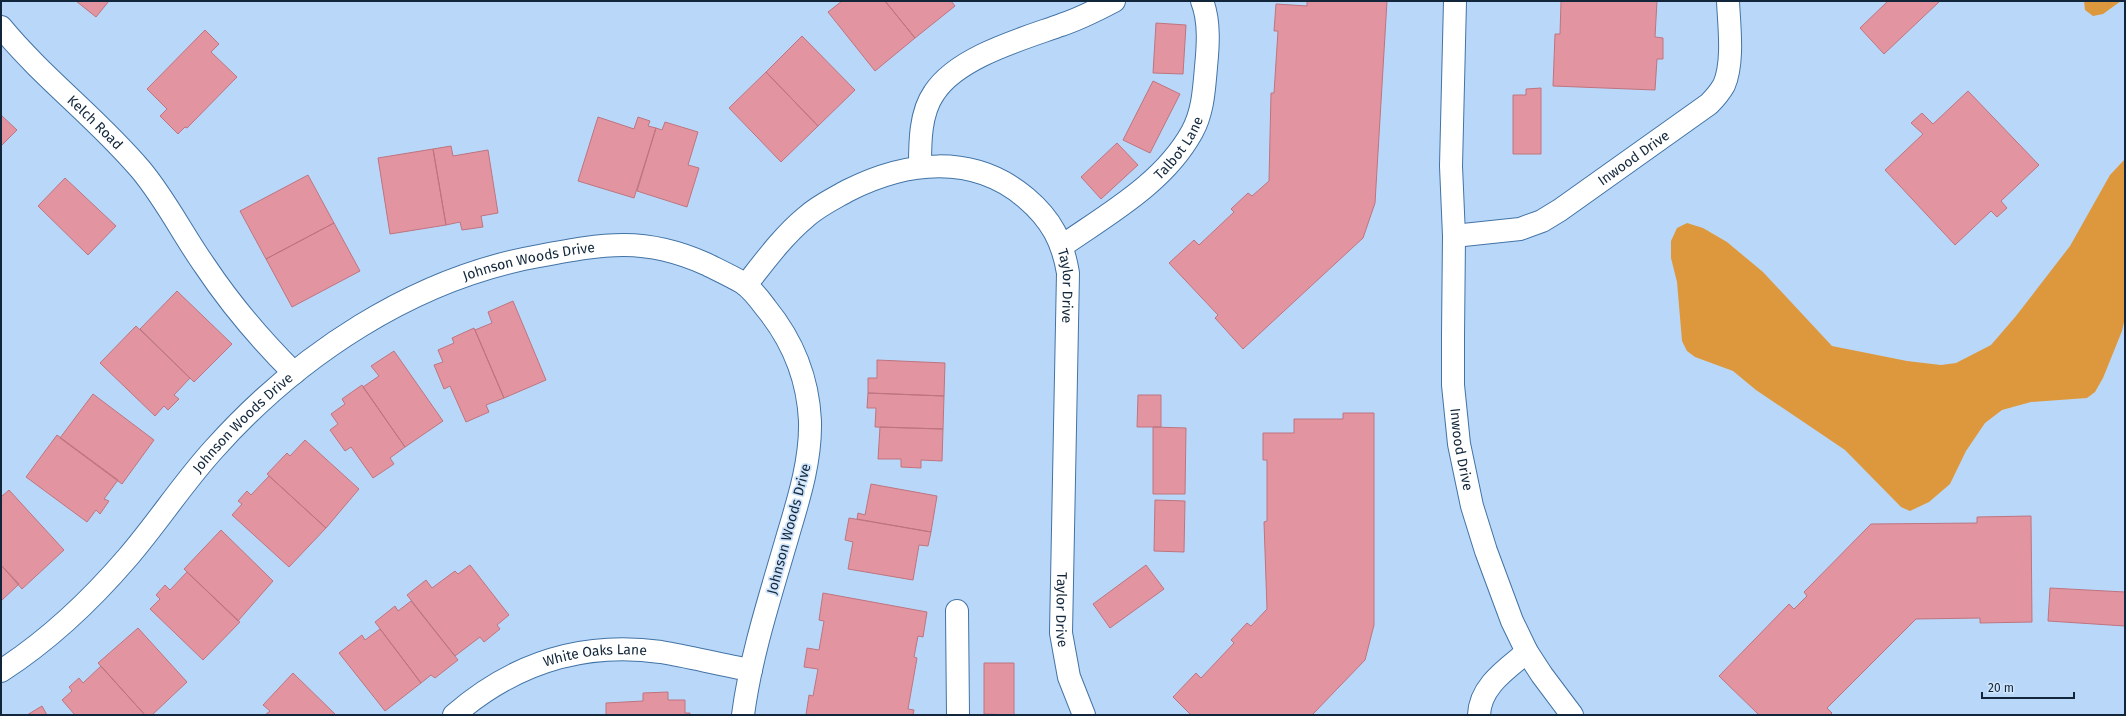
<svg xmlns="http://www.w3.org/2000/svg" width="2126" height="716" font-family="'Fira Sans',sans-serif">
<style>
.green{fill:#dd983e}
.building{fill:#e295a0;stroke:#be7480}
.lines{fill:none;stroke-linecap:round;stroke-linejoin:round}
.minor-casing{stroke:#4273a5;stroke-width:24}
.minor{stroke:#fff;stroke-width:22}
.labels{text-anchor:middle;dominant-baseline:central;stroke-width:3.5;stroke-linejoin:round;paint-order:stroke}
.street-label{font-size:14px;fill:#11263a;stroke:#cfe4fa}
</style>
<rect width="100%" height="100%" fill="#b9d8f9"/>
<path class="green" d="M2084,1H2121L2103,14L2093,16L2085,10Z
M2125,159V318L2122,331L2103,378L2095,392L2087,398L2031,402L2002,410L1985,423L1966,451L1950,484L1929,502L1910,511L1901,507L1845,450L1756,390L1733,371L1695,357L1687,351L1682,341L1677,282L1671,258V241L1677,228L1687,223L1703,228L1727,242L1763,272L1832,346L1907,361L1941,365L1956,363L1991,345L2016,316L2070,246L2110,175Z"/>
<path class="building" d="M76,1H109L96,17Z
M842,1H885L915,38L875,71L828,12Z
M885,1H951L955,6L915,38Z
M1307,1H1387L1375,203L1363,238L1243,349L1215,318L1218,315L1169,263L1194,240L1199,245L1234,212L1231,209L1248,193L1252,196L1269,181L1271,93H1274L1278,31H1274L1276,4L1307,6Z
M1561,1H1657L1655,37L1663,38V59H1657L1655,90L1553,86L1555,34H1560Z
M1888,1H1940L1884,54L1860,28Z
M1156,23L1186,25L1183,74L1153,73Z
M205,30L219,44L211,52L237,77L187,128L185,127L178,134L160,116L167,109L147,89Z
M802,36L855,90L818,126L766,72Z
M766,72L818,126L781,162L729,108Z
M1153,81L1180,94L1150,153L1123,140Z
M1541,88V154H1513V95H1526V89Z
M1968,91L2039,165L2001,201L2007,208L1997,217L1991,211L1955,245L1885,170L1923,134L1911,123L1922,113L1933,124Z
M1,115L17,130L1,146Z
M598,117L634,129L638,117L650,121L648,126L656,128L634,198L578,181Z
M665,122L698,132L688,165L699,168L687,207L637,191L656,128L662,130Z
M1117,143L1138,165L1101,199L1081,177Z
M451,146L453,156L488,150L498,213L481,216L483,227L462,230L460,222L446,225L433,149Z
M433,149L446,225L390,234L378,158Z
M308,175L334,223L266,259L240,211Z
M65,178L116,226L88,255L38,206Z
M334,223L360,271L292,307L266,259Z
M177,291L232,344L194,382L140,329Z
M513,301L546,380L504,398L475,330L492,323L488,312Z
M136,326L190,378L174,395L179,399L168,410L164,406L155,416L100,363Z
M474,328L504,398L486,405L489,412L466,422L450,386L444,389L434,365L443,362L438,350L454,343L452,338Z
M394,351L443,421L405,447L363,387L379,376L371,366Z
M877,360L945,363L944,396L868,393V378H877Z
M362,385L405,447L390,458L394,464L373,478L351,447L345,451L330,430L338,424L331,414L345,404L342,399Z
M868,393L944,396L943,429L875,427L876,408H867Z
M93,394L154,440L122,484L60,438Z
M1138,395H1161V427H1137Z
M1343,413H1374V625L1365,660L1312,715H1191L1173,697L1196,673L1201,678L1234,643L1231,640L1247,623L1251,626L1267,609L1264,522L1267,521V460H1263V433H1294V419H1343Z
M880,427L943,429L942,461L921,460V468L901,467V459H878Z
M1153,427L1186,428L1185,494H1153Z
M57,435L118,480L104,499L109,501L100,514L96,510L87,522L26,477Z
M305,440L359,489L326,528L267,474L287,453L290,456Z
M269,476L326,528L289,567L232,515L242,504L238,501L247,491L251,495Z
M871,484L937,496L931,532L857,519L858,513L865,515Z
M9,490L64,550L22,589L1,565V497Z
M1155,500L1185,501L1184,552L1154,551Z
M2031,516L2032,622L1980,623V618L1916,619L1827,708L1832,713L1830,715H1759L1719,676L1789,604L1794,609L1807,596L1804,592L1871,524L1977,523V517Z
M849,518L931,532L928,546L919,545L913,580L848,569L853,542L845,540Z
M221,530L273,581L238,621L184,569Z
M1,565L19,584L1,601Z
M470,565L509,615L497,625L500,629L484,642L480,637L455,656L407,595L426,580L432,588L455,571L458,574Z
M1146,565L1164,589L1110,628L1093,604Z
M187,572L240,622L203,660L150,609L160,599L156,595L165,585L170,590Z
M2050,588L2125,592V626L2048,621Z
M823,593L927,612L923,637L918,636L914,657L917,658L908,709L914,710L913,715H806L809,695L813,696L818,669L804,667L807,648L819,650L824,621L819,620Z
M411,601L458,660L435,678L431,675L421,683L375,622L395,606L398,611Z
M138,628L187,682L152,715H145L98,663Z
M380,629L421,683L385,711L339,653L362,635L365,640Z
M984,663H1014V715L984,714Z
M101,666L145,715H75L62,700L72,691L69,687L79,678L83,683Z
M293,673L336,715H265L270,711L263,705Z
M668,692V700H685V713H690V715H606V703L643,701V693Z
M42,706L47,715H27Z"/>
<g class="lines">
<defs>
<g id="minor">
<path id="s1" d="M1455,1L1451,166L1454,236L1453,336V385L1459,444L1472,506L1486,551L1512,621L1527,652L1542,675L1572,715"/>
<path id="s2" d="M1,27C44,79 98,119 141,170C166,200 183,235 205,266C231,305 261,340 294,373"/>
<path d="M920,166C920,143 920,113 934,93C957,57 1022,39 1061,25C1079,19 1097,10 1114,1"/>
<path id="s3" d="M1454,236L1520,229L1542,221L1560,210L1709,104C1715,98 1720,92 1724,85C1734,62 1729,25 1728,1"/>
<path id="s4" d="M1062,246C1108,214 1164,183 1192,132C1203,112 1204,90 1206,67C1208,47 1210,21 1202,1"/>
<path id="s5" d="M746,285C764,262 783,236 806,217C818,206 833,199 847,191C906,161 973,153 1026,198C1051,219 1063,242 1068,273L1061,633L1069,677L1084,715"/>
<path d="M957,611L958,715"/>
<path id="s6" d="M1,671C49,640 92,599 128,557C158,522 183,483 214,449C298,355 414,278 539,256C603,244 644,236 706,264C718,270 731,276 743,283C752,289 760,300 766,308C793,341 808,378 810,421C811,460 799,498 788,535C771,594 751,654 743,715"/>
<path id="s7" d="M454,715C514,663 582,641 661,652C691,657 721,665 751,670"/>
<path d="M1479,715C1480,686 1507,669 1527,652"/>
</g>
</defs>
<use href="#minor" class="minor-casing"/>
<use href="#minor" class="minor"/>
</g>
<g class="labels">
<g class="street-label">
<text stroke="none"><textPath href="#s2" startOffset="134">Kelch Road</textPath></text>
<text stroke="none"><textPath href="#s4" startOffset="154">Talbot Lane</textPath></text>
<text stroke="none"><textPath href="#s3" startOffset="201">Inwood Drive</textPath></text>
<text stroke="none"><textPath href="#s6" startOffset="683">Johnson Woods Drive</textPath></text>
<text stroke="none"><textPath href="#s5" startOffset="431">Taylor Drive</textPath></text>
<text stroke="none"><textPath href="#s6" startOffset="348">Johnson Woods Drive</textPath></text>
<text stroke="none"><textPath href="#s1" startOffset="449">Inwood Drive</textPath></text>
<text transform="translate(789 529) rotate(-75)">Johnson Woods Drive</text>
<text stroke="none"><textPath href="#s5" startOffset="755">Taylor Drive</textPath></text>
<text stroke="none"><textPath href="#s7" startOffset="157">White Oaks Lane</textPath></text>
</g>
</g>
<rect width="2126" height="716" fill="none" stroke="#11263a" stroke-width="4"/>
<path d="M1982 692v6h92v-6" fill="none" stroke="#11263a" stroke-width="2"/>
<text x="1988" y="692" font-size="12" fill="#11263a" stroke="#cfe4fa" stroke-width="3" paint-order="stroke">20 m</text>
</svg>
